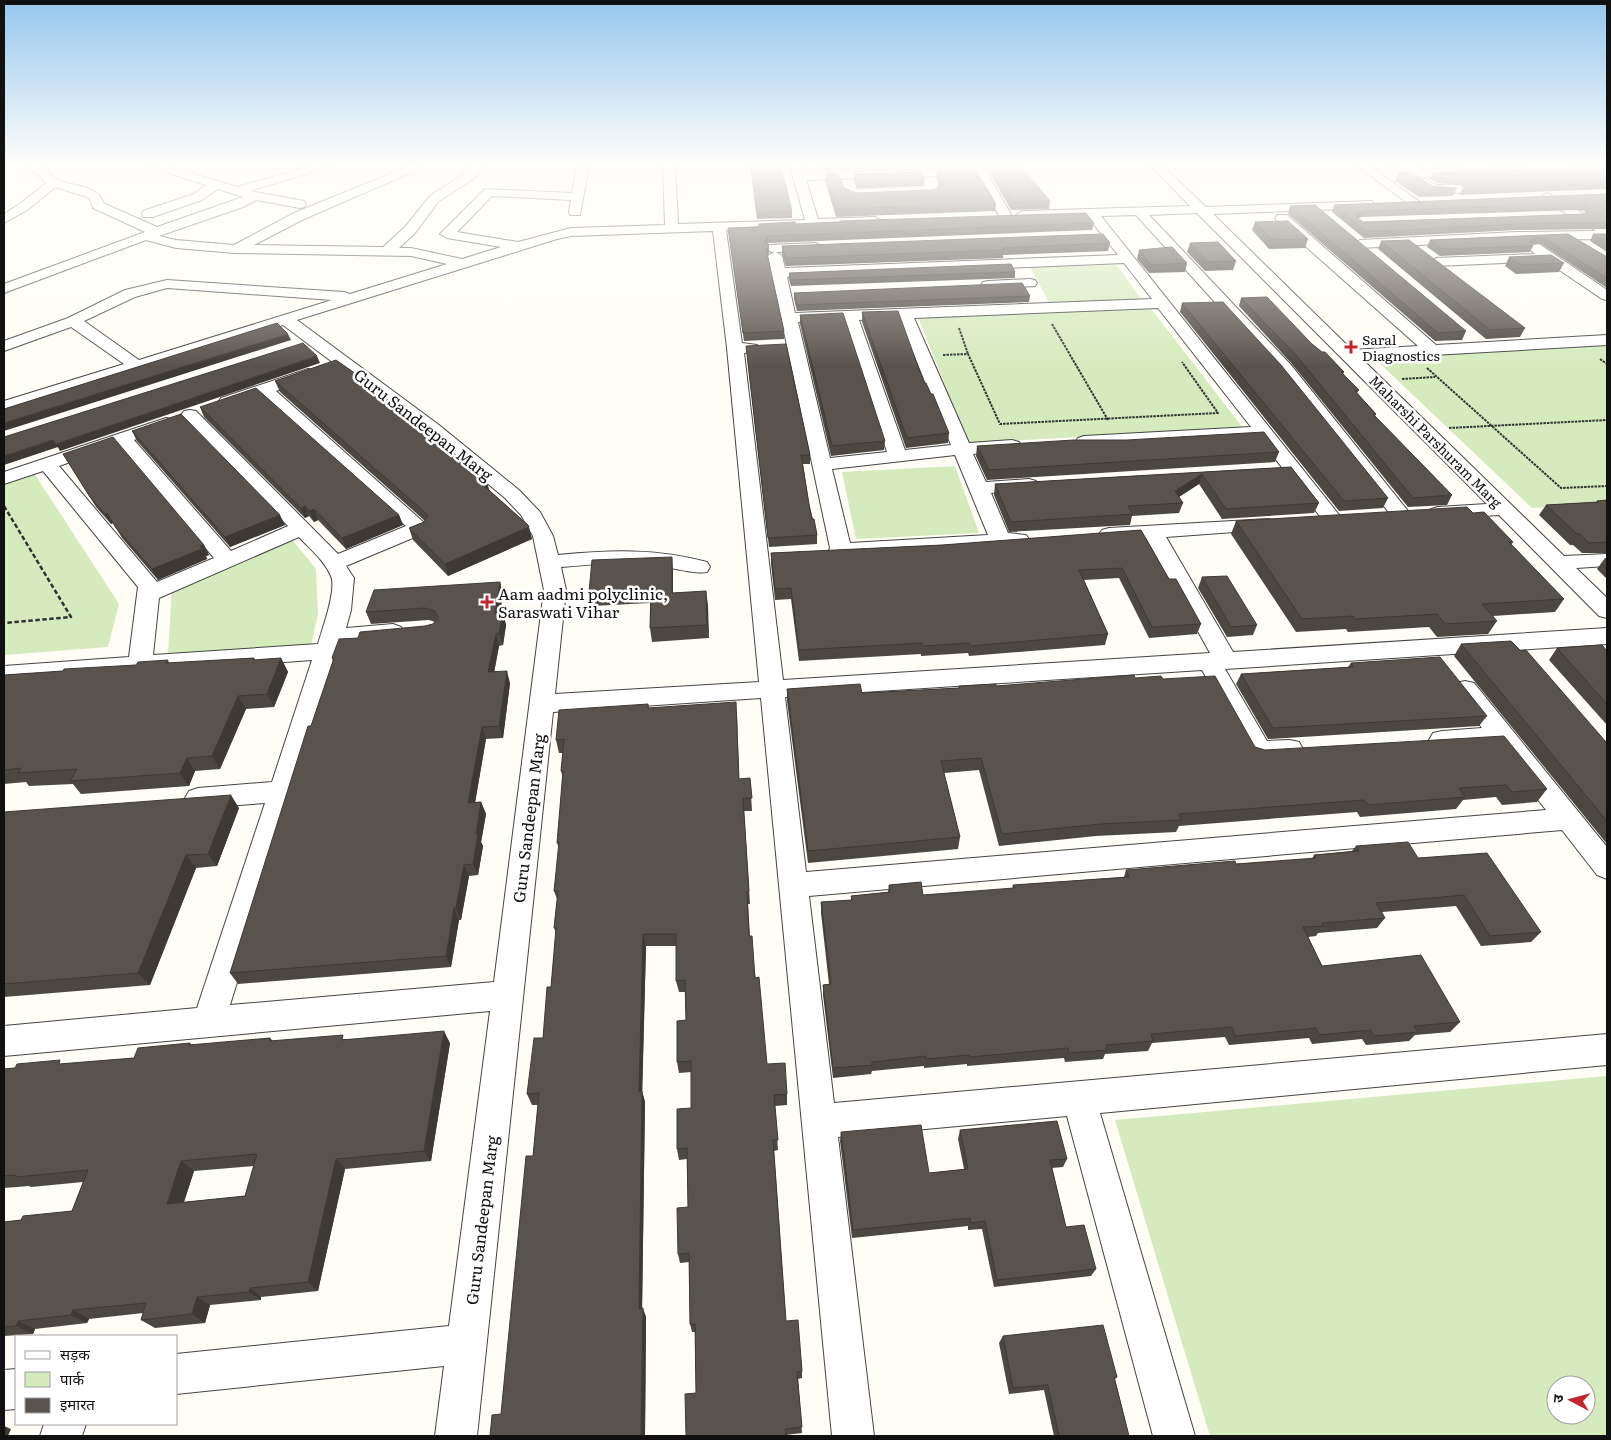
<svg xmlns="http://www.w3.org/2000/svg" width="1611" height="1440" font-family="Literata,'Noto Sans Devanagari',serif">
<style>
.green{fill:#d5ebbd;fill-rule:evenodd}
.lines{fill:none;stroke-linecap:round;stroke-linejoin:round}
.minor-casing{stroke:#444;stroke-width:2}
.path-far1{stroke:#333;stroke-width:2;stroke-dasharray:2.5 1;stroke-linecap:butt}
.path{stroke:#333;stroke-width:2.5;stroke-dasharray:4.5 2.5;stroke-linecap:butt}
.minor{fill:#fff;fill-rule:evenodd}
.wall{fill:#4d4742;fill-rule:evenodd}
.shaded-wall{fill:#3f3936}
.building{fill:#5a524d;stroke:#3f3936;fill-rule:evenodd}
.poi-dot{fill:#c4262e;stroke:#fff;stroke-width:2}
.labels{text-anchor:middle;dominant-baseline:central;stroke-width:5;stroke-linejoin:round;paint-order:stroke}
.far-poi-label{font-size:14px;fill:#111;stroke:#fff;text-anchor:start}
.far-street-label{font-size:14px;fill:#111;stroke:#fff}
.street-label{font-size:16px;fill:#111;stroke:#fff}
.poi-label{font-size:16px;fill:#111;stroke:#fff;text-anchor:start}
</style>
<rect width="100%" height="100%" fill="#fffdf5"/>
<path class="green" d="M1117,265L1141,299L1049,302L1030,267Z
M1149,306L1243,428L968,443L918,317Z
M1607,345V504L1532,508L1373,357Z
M955,466L979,533L856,539L842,472Z
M34,473L119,604L108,647L4,655V483Z
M290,537L316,569L318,614L311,645L168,654L172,586Z
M1607,1076V1436H1210L1115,1120ZM1556,1385H1586V1415H1556Z"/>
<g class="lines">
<defs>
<path id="minor" d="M29,166H41C47,171 53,178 60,181C73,186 100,186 103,203L157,227L243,197L218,189L202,200L153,217H143L142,214L143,211L194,194L206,185L153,168L151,166H168L237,187L312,166H329L327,168L250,191L304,201L306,204L304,207L300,208L256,200L243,207L159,236L176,240L234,245L294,213L409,166H424L422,168L304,219L254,245L383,247L405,227L431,195L467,172L472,166H484L475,178L439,201L415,233L399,248H411L462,259L501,247L447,238L440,234L485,189L572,193L577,166H589L580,215H570L569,212L571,200L492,196L457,232L518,242L571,228L665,225L663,166H675L678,224L805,220L790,166H802L804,173L984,168L1012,216L1011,219H1001L976,175L806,180L818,219L875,217L882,221L875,225L726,230L742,343L757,345L759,348L757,351L744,353L783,680L1210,653L1146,538L1109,540L1102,538L1099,534L1102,530L1109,528L1268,519L1275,521L1278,525L1275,529L1166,537L1233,652L1607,628V644L1225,669L1267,741L1290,740L1299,742L1303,749L1299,756C1284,760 1266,762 1251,758L1202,670L785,697L806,872L1546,810L1496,746L1442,749L1433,747L1429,740L1433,733L1442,731L1482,728L1453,689L1456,683L1465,681L1474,683L1607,847V879L1597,875L1562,830L809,896L834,1103L1607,1034V1065L1100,1113L1195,1436H1153L1067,1116L838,1137L874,1436H832L761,698L553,712L477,1436H435L444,1366L176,1394V1354L449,1326L490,1011L4,1056V1026L197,1008L265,803L198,808L189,805L185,798L189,791L198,788L272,782L312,660L4,682V666L129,657L138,587L43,471L4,484V472L166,418L172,419L175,423L172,427L134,440L231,551L288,526L184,419L181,415L184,411L190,410L196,411L338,554L406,526L261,396L227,407L221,406L218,402L221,398L308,369L314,370L316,374L314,378L276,391L430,528L427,532L346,566L354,578L351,610L346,628L393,624L401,627L404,632L401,637L393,640L341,644L230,1005L494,982L544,590L533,536L521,515L505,498L427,433L283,325L4,412V401L124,364L71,327L4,351V341L68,318L125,290L167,280L344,292L350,294L447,264L411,256L235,253L176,248L146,240L4,293V284L145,232L93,208L90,199L87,197L55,187L29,209L4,223V214L21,203L46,183ZM713,231L727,348L759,682L555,694L566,590L561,567C589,565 618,561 646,563C662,565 694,575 707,572L710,567L707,562C655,548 611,550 558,555L553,536L540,512L519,490L439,425L297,320L557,239L571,236ZM167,288L332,300L139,360L84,321L135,297ZM119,445L214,558L157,582L59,466ZM299,537C310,549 324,560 331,576C337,589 322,630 318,644L153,655L159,598Z
M1151,166H1163L1206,207L1372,201L1374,204L1368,208L1213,214L1352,350L1418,346L1277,221L1275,218L1277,215H1287L1436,345L1607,335V345L1362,359L1564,556L1607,554V566L1576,568L1607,598V618L1599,616L1499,515L1438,519L1431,517L1428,513L1431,509L1438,507L1487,504L1197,213L1149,215L1291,365L1408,511L1411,515L1408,519L1401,521L1394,519L1279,373L1136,215L1101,216L1340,516L1343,520L1340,524L1333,526L1326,524L1259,438L1084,448L1078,446L1075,442L1078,438L1084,436L1251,427L1158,308L914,318L969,443L1012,440L1019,442L1021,446L1019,450L973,454L986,482L1029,479L1036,481L1039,485L1036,489L991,493L1008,533L1026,535L1029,539L1026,543L1001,547L841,556L832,554L829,550L830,548L768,256L774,252L768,251L766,248L768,245L816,243L823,247L816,251L776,252L782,256L785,268L1118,255L1088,217L1022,219L1016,215L1022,211L1190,206ZM1124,263L1152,299L795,313L787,277ZM899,318L951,445L905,450L859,320ZM844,320L887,452L830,458L798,322ZM955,455L988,535L850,543L832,469Z
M1357,166H1370L1420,202L1418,205H1410Z
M1391,166H1417L1423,169L1460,168L1459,166H1486L1490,167H1525L1531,171C1524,178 1490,176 1480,172L1475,175L1422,177L1436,185L1495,184L1501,188L1495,192L1433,193Z
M1547,193L1607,227V239L1517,240L1360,248L1353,244L1360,240L1517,232L1596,231L1543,200L1541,197Z
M1534,243L1539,244L1607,290V300L1602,299L1546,261L1436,266L1429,262L1436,258L1535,254L1527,247Z
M1030,279L1035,280L1037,283L1035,286L988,289L983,288L981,285L983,282L988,281Z
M16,1369V1409L4,1410V1370Z
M44,1424H86L82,1436H40Z"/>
</defs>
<use href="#minor" class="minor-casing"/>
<path class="path-far1" d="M1052,324L1108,420
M959,328L968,354
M943,355L968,354L1000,424L1218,413L1182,362
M1600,359L1607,364
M1427,368L1561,488L1607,486
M1402,379L1435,377
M1449,428L1607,420"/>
<path class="path" d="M4,506L71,617L4,623"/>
<use href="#minor" class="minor"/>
</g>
<path class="wall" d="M750,166H781L792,211V218L757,219Z
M821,166H966L822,170Z
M981,166H1022L1029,176L1050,201L1049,209L1011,210L988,170Z
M1580,166H1607V189L1459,195L1463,188L1461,185L1437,183L1430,179L1432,173L1581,168H1582Z
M937,171L996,204L995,211L836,217L825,181L826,174L844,188L857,193L931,190L936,189L939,186L936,178Z
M1398,173L1432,186L1457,188L1453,196L1419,197L1395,181Z
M854,174L925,179L924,186L859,189L856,188L854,181Z
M1607,194V229L1517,230L1364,238L1332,212L1334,205ZM1579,210L1584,211L1586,214L1363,222L1358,219L1361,217Z
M1290,206L1466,331L1462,340L1435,341L1288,214Z
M840,221L1094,223L1092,230L768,243L767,244L769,253L767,255L784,331V339L744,341L728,228L840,222Z
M1255,222L1308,239L1305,248L1269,249L1252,230Z
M1568,234L1607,257V288L1541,244L1533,245V246L1530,252L1440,256L1427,247L1430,240Z
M1593,234H1607V252L1590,241Z
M1381,241L1525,328L1520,337L1486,339L1378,249Z
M1110,243L1108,251L1003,255V258L786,266L782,254V246Z
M1190,243L1236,261L1233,270L1205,271L1187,252Z
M1139,250L1187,263L1185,272L1149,273L1137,259Z
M1509,257L1564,263L1559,272L1516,274L1505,266Z
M1015,272V278L791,286L789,279V273Z
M794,293L1030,296L1029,302L797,311L794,299Z
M1241,298L1312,344L1344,372L1343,374L1359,390L1357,393L1376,414L1375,416L1452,495L1447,505L1408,507L1292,364L1239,306Z
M1182,303L1388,498L1383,508L1339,511L1180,312Z
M862,312L924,383L949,433L948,443L906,448L862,322Z
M800,315L885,441L884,450L831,456L800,324Z
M746,346L810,455V464H803L809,504L817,535V544L769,547Z
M275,381L412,421L487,482L489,490L528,525L532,539L448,576L413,540L409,528L424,522L425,521L280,392Z
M200,407L399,515L403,525L346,549L318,520L314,522L309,516L305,518L204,417Z
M132,431L285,525L230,547L137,441Z
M977,446L1279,452L1275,462L987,480L976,456Z
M63,454L204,545L209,555L206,556L207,559L158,580L122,538L113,523L111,524L96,507Z
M1291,467L1319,503L1314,513L1222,519L1199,484L1179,497L1183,503L1179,513L1132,516L1130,525L1009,532L994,495L995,484Z
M1607,500V553H1582L1573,545H1570L1539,515L1546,505L1596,502L1597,501Z
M1473,513L1513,542L1511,545L1564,599L1555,612L1493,616L1497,621L1488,634L1437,637L1429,627L1348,632L1346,629L1296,632L1231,534L1236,521Z
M1141,530L1169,579L1201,624L1197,634L1149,638L1119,578L1084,580L1108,634L1105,645L969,656L968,653L921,656V654L799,661L791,599L775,600L771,564V553L942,545Z
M1605,558H1607V579L1597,569Z
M673,570V593L706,591L709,638L652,642L650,628V603L592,606L589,592Z
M1202,577L1257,625L1253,635L1227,637L1198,588Z
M500,582L503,594L500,613H503L506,625L503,645L499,646L494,672L510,683L503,738L486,739L475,802H481L486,814L481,842L483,846L478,875L469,876L461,920H459L451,967L238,984L230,973L333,661L332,658L358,638L425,626L433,624L435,622L429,620L371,624L366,612Z
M1461,644L1607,742V844L1454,656Z
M1557,648L1607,651V725L1549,660Z
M254,658L255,660L281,658L288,672L274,707L246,709L220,769L195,771L189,786L81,794L73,784L29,786L26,782L4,784V675L63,671L136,665L168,660L169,663Z
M1351,663L1487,716L1479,726L1268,739L1236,684L1241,674L1348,667Z
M1135,678L1163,679L1255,747L1265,750L1547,789L1537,802L1502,805L1496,797L1463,800L1456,809L1360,817L1357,812L1179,826L1176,832L1096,836L999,846L979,770L944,773L960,837L958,849L808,863L787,701V689L862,693L959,688V686H996Z
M648,704L649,708L737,715L739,779L750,778L752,811H744L750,904H748L750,936L767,1064L787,1094V1105L775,1106L778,1150L774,1151L786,1321L802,1371V1378L798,1379L802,1433L786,1435L696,1393L695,1332H692L690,1324L689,1262L680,1263L678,1254L688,1207L687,1159L679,1160L677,1149L691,1108V1072L679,1073L677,1062L686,1020L685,992H679L676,981V946H646L642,1091L645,1102L642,1308L646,1317L645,1436H490L501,1414L533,1156L538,1105H532L527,1094L543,1038L551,987L556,933L554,928L557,899L554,891L559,848L557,843L563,778L561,771L563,753H559L556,740Z
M239,808L217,866L196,868L150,985L4,997V812Z
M1356,846L1418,858L1541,932L1531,942L1481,946L1456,906L1382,912L1385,918L1377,928L1318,933L1316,936L1308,937L1322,966L1460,1022L1450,1032L1415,1035L1409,1041L1366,1045L1362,1039L1312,1044L1309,1038L1229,1045L1225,1037L1152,1043L1148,1051L1105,1054L1103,1059L1065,1062L1064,1058L967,1066V1064L924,1068V1066L872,1071L871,1074L833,1078L823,995V985L829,984L821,913V902L851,900V896L888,892L889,885L923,895L1012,889L1013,885L1124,877L1126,870L1236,864L1312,859L1314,855L1352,851Z
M270,1038L273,1041L346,1039L450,1043L431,1161L345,1169L318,1291L261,1297V1300L210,1305L205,1323L155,1328L141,1320L143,1313L89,1319L87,1323L35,1329L33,1334L4,1336V1222L21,1220L72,1211L83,1182L31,1187L29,1186L4,1188V1069L134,1058L190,1043L192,1045ZM254,1166L245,1196L184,1202L194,1171Z
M960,1130L1067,1159L1063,1167L1052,1168L1066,1227L1096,1269L1091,1276L994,1287L982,1229L968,1230V1226L852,1238L840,1141L841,1132L929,1173L964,1169L958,1139Z
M1003,1336L1117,1377L1115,1379L1129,1436H1054L1044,1390L1009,1394L999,1343Z"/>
<path class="shaded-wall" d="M1363,211L1361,217L1354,221L1355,216Z
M768,236V243L764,249V242Z
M769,246V253L766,256V249Z
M288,334L291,340L4,431V423Z
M317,356L320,363L60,451L56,444Z
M53,440L58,447L4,465V456Z
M1202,474L1199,484L1172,501L1175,491Z
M487,482L490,494L482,484Z
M305,506L309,516L305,518L301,508Z
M314,509L318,520L314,522L309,511Z
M107,513L113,523L111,524L105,514Z
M280,515L285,525L230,547L225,537Z
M399,515L403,525L346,549L342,538Z
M529,527L532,539L448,576L445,564Z
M204,545L209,555L206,556L207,559L158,580L152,569Z
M672,557L673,570V607L672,593Z
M500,582L503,594L498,626L495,614Z
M706,591L708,605L709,638L707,625Z
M503,613L506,625L503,645L499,633Z
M496,634L499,646L492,684L488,672Z
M281,658L288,672L274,707L267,694Z
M507,671L510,683L503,738L499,726Z
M238,696L246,709L220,769L212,756Z
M482,727L486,739L473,815L468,803Z
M187,758L195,771L189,786L180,773Z
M231,795L239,808L217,866L208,854Z
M481,802L486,814L481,842L483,846L478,875L473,864L476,834Z
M186,855L196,868L150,985L138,973Z
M464,865L469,876L461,920L456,908Z
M454,908L459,920L451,967L446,956Z
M643,934L646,946L642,1103L639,1092Z
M444,1031L450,1043L431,1161L424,1151Z
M642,1091L645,1102L642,1317L639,1309Z
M336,1159L345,1169L318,1291L308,1282Z
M181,1161L194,1171L180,1214L167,1204Z
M250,1288L261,1297V1300L249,1292Z
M197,1297L210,1305L205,1323L192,1314Z
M643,1308L646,1317L645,1436H641Z
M73,1310L89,1319L87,1323L71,1315Z
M18,1321L35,1329L33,1334L16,1326Z
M4,1426L11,1429L8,1436H4Z"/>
<path class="building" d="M751,166H781L792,211L757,213Z
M990,166H1022L1029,176L1050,201L1012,202Z
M1585,166H1607V183L1462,189L1467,185L1464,179L1439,177L1432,173L1581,168Z
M976,170L996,204L836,209L826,174H838L844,188L857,193L931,190L936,189L941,183L937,171Z
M921,172L925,179L859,182L857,181L854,174Z
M1412,172L1432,186L1457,188L1422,189L1398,173Z
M1607,194V223L1520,224L1366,232L1334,205ZM1582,204L1588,205L1590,209L1587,214L1363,222L1355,216L1363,211Z
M1315,205L1466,331L1438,333L1290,206Z
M1086,213L1094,223L768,236L764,242L769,246L766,249L784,331L743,333L728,228L759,227V224L795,222V224L840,222V221Z
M1288,221L1308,239L1272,240L1255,222Z
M1103,234L1110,243L1003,248L1004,250L786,258L782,246Z
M1568,234L1607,257V278L1544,238H1533L1530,243L1533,246L1443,249L1430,240Z
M1593,234H1607V243Z
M1409,240L1525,328L1490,330L1381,241Z
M1218,242L1236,261L1208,262L1190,243Z
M1172,247L1187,263L1151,265L1139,250Z
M1551,255L1564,263L1521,265L1509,257Z
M1011,264L1015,272L791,280L789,273Z
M1022,283L1030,296L797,305L794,293Z
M1267,297L1312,344L1322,352H1325L1344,372H1341L1359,390L1355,391L1376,414H1373L1452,495L1413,498L1296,355L1241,298Z
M1223,302L1281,365L1388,498L1344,501L1182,303Z
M898,311L924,383H926L931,394H933L949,433L907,438L862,312Z
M843,313L885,441L832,446L800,315Z
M277,323L288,334L4,423V409Z
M303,343L317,356L56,444L53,440L4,456V437Z
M786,344L810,455H801L809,504L812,519H814L817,535L768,538L746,346Z
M336,360L369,383L412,421L416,420L487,482L482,484L528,525L529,527L445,564L409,528L424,522L428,515L275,381Z
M256,388L399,515L342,538L314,509L309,511L305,506L301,508L200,407Z
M181,414L280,515L225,537L132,431Z
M1264,432L1279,452L989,470L977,446L1074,440H1127Z
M113,437L204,545L200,546L202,549L152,569L116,528L107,513L105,514L90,497L63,454Z
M1291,467L1319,503L1226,509L1202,474L1175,491L1183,503L1128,506L1133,514L1011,522L995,484Z
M1607,500V542L1589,543L1580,534H1577L1546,505L1599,502L1597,501Z
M1467,507L1473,513L1484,512L1513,542H1509L1564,599L1482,604L1497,621L1445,624L1437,614L1355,619L1353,616L1302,619L1236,521Z
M1141,530L1169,579H1176L1201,624L1152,627L1122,568L1079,570L1108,634L970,646L969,643L923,646L922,643L799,650L791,588L775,589L771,553L942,545Z
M672,557V593L706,591L707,625L650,628L651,589L589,592L592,560Z
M1227,576L1257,625L1231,627L1202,577Z
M500,582L495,614L503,613L499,633L496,634L488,672L507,671L499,726L482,727L468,803L481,802L476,834H478L473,864L464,865L456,908H454L446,956L230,973L308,726H311L334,658H332L339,639L358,638L360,632L425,626L433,624L438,618L435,611L425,608L366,612L374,590Z
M1511,641L1521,651L1526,650L1606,742H1607V821L1461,644Z
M1602,645L1607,651V704L1557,648Z
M1440,657L1487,716L1273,728L1241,674L1353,667L1351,663Z
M254,658L253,660L281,658L267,694L238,696L212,756L187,758L180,773L70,781L77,769L18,773L21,768L4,770V675L63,671L64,669L136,665L138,662L168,660L166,663Z
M1134,675L1135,678L1161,676L1163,679L1215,676L1255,747L1265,750L1504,736L1547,789L1512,792L1506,785L1459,788L1465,797L1368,805L1364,800L1179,814L1181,820L1101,824L1002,834L981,758L941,761L960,837L808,851L787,689L860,684L862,693L959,688V686L996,684V686Z
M736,702L739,779L750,778L752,798H743L749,891L747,892L749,936H752L755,978L759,977L767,1064L785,1063L787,1094L774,1095L778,1140H773L786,1321L798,1320L802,1371L797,1372L802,1427L785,1429L786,1436H686L685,1394L696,1393L695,1324H690L689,1253L678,1254L677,1208L688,1207L687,1148L677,1149V1109L691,1108V1061L677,1062V1021L686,1020L685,980L676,981V934H643L639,1092L642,1091L639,1309L643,1308L641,1436H490L492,1415L501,1414L526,1156H533L539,1093L527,1094L534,1038H543L547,987H551L556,928H554L558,891H554L559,842L557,843L563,771H561L564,739L556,740L559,710L648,704V708Z
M231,795L208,854L186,855L138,973L4,984V812Z
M1408,842L1418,858L1487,853L1541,932L1490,936L1464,895L1376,903L1385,918L1322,923L1323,926L1303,927L1322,966L1421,955L1460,1022L1414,1026L1418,1032L1374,1036L1371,1030L1319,1035L1316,1028L1235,1036L1232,1027L1151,1034L1153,1041L1106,1045L1107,1050L1069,1053L1068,1048L970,1057L969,1055L926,1059V1056L872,1062V1065L833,1068L823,985L831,984L821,902L852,900L851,896L890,892L889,885L921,882L923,895L1014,888L1013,885L1129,877L1126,870L1235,861L1236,864L1316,858L1314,855L1359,851L1356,846Z
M444,1031L424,1151L336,1159L308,1282L250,1288L249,1292L197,1297L192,1314L141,1320L146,1303L73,1310L71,1315L18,1321L16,1326L4,1327V1222L21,1220L23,1216L72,1211L88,1170L16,1177V1175L4,1176V1069L15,1068L17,1064L60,1060L59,1064L134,1058L138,1048L190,1043L189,1045L270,1038V1041L343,1035L342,1040ZM257,1154L245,1196L167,1204L181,1161Z
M1057,1121L1067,1159L1050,1160L1066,1227L1084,1225L1096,1269L997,1280L985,1221L971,1223L970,1218L853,1230L841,1132L921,1125L929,1173L968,1169L960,1130Z
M1103,1325L1117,1377H1114L1129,1436H1059L1048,1385L1013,1388L1003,1336Z"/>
<linearGradient id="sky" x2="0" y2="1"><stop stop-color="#95c6ee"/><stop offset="0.45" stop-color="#fffefa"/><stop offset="1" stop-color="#fffefa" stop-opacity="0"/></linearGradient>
<rect width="1611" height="367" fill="url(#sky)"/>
<g class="poi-dot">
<path d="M1348.5 339.5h5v5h5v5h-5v5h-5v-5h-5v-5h5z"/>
<path d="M484.5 594.5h5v5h5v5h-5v5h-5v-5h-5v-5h5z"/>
</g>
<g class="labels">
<g class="far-poi-label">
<text x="1362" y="339">Saral<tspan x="1362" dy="16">Diagnostics</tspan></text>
</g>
<g class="far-street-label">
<text transform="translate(1436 441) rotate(45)">Maharshi Parshuram Marg</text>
</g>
<g class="street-label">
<text transform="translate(424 424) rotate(38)">Guru Sandeepan Marg</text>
<text transform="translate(528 818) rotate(-83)">Guru Sandeepan Marg</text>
<text transform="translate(481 1220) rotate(-83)">Guru Sandeepan Marg</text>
</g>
<g class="poi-label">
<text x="498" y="593">Aam aadmi polyclinic,<tspan x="498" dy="18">Saraswati Vihar</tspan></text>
</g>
</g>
<rect width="1611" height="1440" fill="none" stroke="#111111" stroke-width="10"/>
<rect x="15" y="1335" width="162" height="90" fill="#ffffff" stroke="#a0a0a0"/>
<rect x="25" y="1351" width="25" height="8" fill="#ffffff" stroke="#a0a0a0"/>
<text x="60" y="1360" font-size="15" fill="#111111">सड़क</text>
<rect x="25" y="1372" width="25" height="15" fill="#d5ebbd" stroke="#a0a0a0"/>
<text x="60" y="1385" font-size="15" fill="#111111">पार्क</text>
<rect x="25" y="1398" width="25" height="15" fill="#5a524d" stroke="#a0a0a0"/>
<text x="60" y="1410" font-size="15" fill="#111111">इमारत</text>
<g transform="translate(1571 1400) rotate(276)"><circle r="24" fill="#ffffff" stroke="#a0a0a0"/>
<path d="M0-4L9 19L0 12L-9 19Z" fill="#c4262e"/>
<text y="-8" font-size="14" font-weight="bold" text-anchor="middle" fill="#111111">उ</text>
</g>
</svg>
